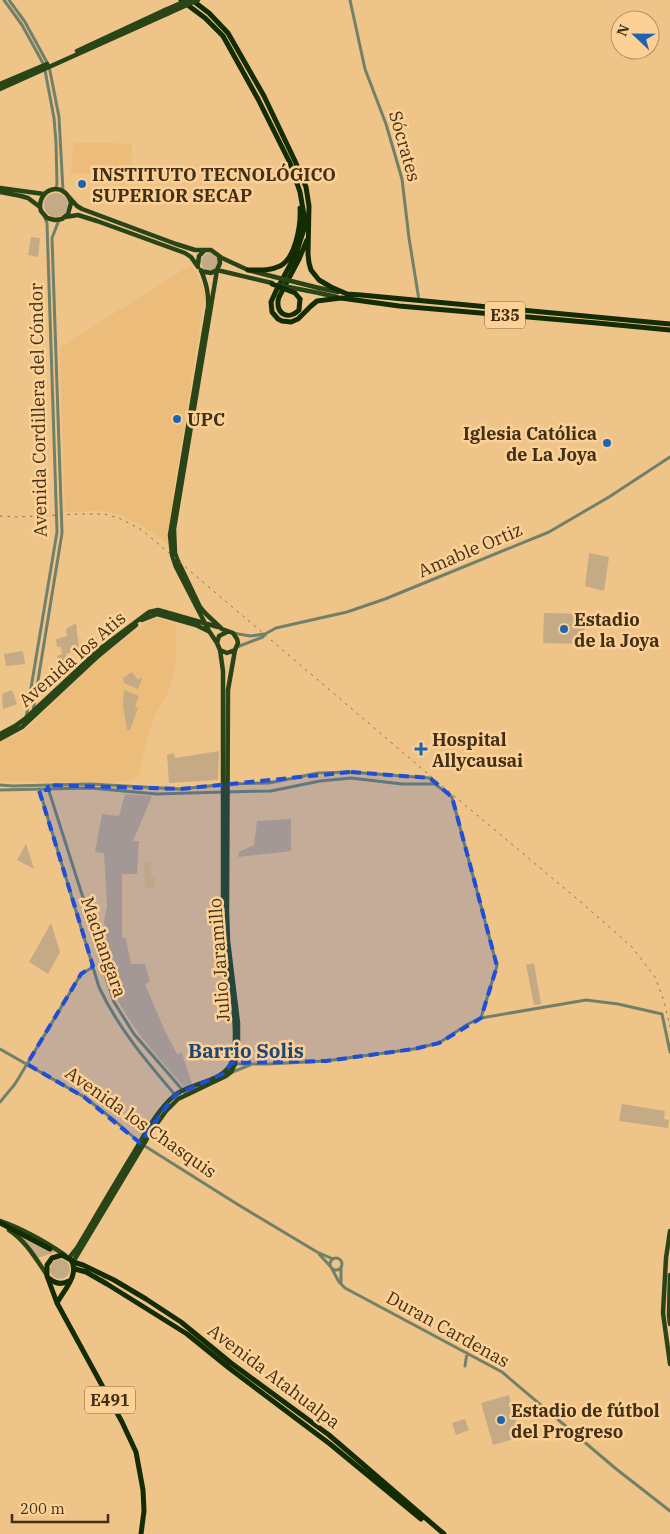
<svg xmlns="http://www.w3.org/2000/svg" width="670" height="1534" font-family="'IBM Plex Serif',serif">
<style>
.built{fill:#ecbc7a}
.green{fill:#c5aa86}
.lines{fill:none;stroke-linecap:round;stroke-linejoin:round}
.highway-tunnel{stroke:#cca672;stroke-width:5;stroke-dasharray:5 2.5;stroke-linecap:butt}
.minor{stroke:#718169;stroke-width:3}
.major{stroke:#294417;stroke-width:4.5}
.highway{stroke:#142c03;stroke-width:5}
.rail{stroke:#8d7149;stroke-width:1;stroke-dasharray:2.5 5;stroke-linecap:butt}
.major-bridge{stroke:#294417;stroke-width:4.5}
.highway-bridge{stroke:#142c03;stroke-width:5}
.marked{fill:#1d4ed8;fill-opacity:0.2;stroke:#1d4ed8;stroke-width:4;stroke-dasharray:10 6;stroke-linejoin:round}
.poi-dot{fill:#1d64b4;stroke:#fdd196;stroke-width:2}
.labels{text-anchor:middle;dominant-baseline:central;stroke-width:5;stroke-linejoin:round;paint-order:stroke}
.shield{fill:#fdd196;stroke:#79603d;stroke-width:1}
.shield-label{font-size:16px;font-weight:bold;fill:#403017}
.street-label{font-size:18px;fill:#403017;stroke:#fdd196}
.poi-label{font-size:18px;font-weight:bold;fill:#403017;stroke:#fdd196;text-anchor:start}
.quarter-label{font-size:20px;font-weight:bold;fill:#1c477b;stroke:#fdd196}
</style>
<rect width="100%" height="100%" fill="#efc489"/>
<path class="built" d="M73,142L132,144L131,175L71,173Z
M191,265L203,286L205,296L172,500L175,501L171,547L141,525L120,515L109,512L98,511L65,512L60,347Z
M155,617L176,624V666L166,698L162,700L152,723L146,742L139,776L130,780L105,783L0,781V742L23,732L101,657Z
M144,862H151V876L149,877H155V887L145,888Z"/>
<path class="green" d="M44 205a12 12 0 1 1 24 0a12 12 0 1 1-24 0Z
M31,237L40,238L38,257L28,255Z
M201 262a9 9 0 1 1 18 0a9 9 0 1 1-18 0Z
M589,553L609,557L604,591L585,586Z
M544,613L585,614L584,644L543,643Z
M76,623L79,649L66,654L70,673L58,682L56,675L60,672L57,656L62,654L61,647H57L56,639L67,636L66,629Z
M23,651L25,664L6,666L4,654Z
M132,672L138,680L140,678L142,679L138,689L124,683L123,678Z
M12,690L17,704L3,709L2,694Z
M124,690L139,696L135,707L138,708L130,730H127L123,705Z
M219,751L218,780L169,783L167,755L174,753L175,758Z
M125,794L152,796L133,841H139L137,874H122V937L126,939L131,964H145L150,982L145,984L164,1029L177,1054L182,1053L192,1084L184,1087C156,1055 126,1024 110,983C106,971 103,958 99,946L107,941L104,922L107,906L104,853L95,852L102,814L119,816Z
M291,819V851L238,857L239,852L254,845L257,821Z
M26,844L34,869L17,860Z
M51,923L60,952L48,974L29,962Z
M534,963L541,1004L534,1005L526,965Z
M622,1104L665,1111L664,1119L669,1120L668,1128L619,1121Z
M19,1235L57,1252L37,1258Z
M50 1269a10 10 0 1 1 20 0a10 10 0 1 1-20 0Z
M509,1395L520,1437L493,1445L481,1403Z
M465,1419L469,1430L456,1435L452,1423Z"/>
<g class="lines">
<path class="highway-tunnel" d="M50,1249L62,1257
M74,1264L106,1280"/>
<path class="minor" d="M4,0L22,25L44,65L54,118L56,142L57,184L56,189
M9,0L25,22L49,66L59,117L63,191
M350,0L365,69L386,124L402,179L409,238L419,300
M233,633L250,636L264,634
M237,647L263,637L265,634L276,628L347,612L385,599L549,532L609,497L670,457
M33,711L62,533L52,238L59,220
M26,718L57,532L47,223L44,216
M0,785L13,786L90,784L180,789L228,784L269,783L318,773L351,772L430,778L435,784L452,797L497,966L481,1018
M48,788L85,904L98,953L114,1002L134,1034L186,1094
M39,789L99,987C118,1028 147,1062 176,1096
M0,790L90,788L157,794L224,792L271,791L320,781L351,778L402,784H434
M0,1049L84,1097L114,1120L140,1143L237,1204L317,1252L333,1259
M234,1064H268L326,1061L414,1049L439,1043L468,1024L481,1018L586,1000L618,1004L662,1014L670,1052
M227,1071L230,1073L250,1065
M0,1102L15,1084L81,974L93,967
M319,1254L330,1266
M330 1264a6 6 0 1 1 12 0a6 6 0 1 1-12 0Z
M341,1267V1283
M332,1269L339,1282L345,1288L502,1372L615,1468L670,1511
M465,1366L467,1353"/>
<path class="major" d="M77,51L165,10
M0,84L47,64
M0,89L167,14
M0,188L44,194
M0,192L21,196L28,198L40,207L41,211L47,218L55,220L62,219L68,214L71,203C66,182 40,186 40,207
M68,196L77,206L82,209L176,244L195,250H211L222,258L248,270L275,277
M65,217L78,215L97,221L185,253L191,257L198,267
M198,264L199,256L204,251
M201,271L211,273L217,270L272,283
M319,288L338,292
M319,293L337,297
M142,620L157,614L196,625L208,631
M217,643L219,636L227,632
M220,650L227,653L235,650
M0,734L15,726L26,718L101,648L149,612L158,610L218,627
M0,739L22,727L97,657L136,625
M0,1221C23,1229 44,1241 65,1255
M9,1230C26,1241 36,1259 47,1275
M670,1231L666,1258L663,1313L670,1364
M69,1258L77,1248C96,1216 114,1185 133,1154C145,1134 157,1110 175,1095C192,1082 225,1082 232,1061C235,1053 235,1043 235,1035C235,995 225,957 223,918V671L220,650L217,643L209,631L176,567L172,555L170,535L208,307C209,293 206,283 201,270
M73,1262L151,1132L166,1111L178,1099L226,1076L231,1072L235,1064L238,1043V1023L228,941L227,912L228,690L235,650L238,643L237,639L233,633L222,629L206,614L200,607L177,559L175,553L174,529L217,270L220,263L219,256
M670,1275L669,1315L670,1324"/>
<path class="highway" d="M181,0L205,18L223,36L258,99L290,163L300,192L304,215V229L296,254L276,291L271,302L272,312L278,319L282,321L291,322L298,319L311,306L317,301L341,298L399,306L597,323L670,330
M192,0L209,13L228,33L264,96L295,161L306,187L309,206L308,254L309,263L311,270L319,280L331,287L347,294L361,295L670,324
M248,270C259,270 270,271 280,266C296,258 301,224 300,208
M300,299L299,310C287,322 274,312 279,297L299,259L307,240
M0,1223L50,1249
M73,1262L83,1265L114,1280L146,1299L181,1322L231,1363L329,1435L444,1534
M75,1269L86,1272L107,1284L187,1334L229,1368L330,1444L421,1519
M50,1279C56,1284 62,1285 69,1281
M57,1303C64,1290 80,1274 71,1260L62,1255L52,1258L47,1265V1276L57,1303L122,1422L136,1452L143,1490L144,1511L141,1534"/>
<path class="rail" d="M0,516L16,517L80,514H104L119,518L142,530L440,784L582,903L632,947L655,977L664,1001L670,1027"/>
<path class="major-bridge" d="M165,10L188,0
M167,14L198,0
M275,277L319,288
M278,285L319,293"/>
<path class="highway-bridge" d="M272,284L295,293L300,299"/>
</g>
<path class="marked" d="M351,772L430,778L452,797L497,966L481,1018L439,1043L414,1049L326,1061L232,1063L223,1074L175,1095L140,1143L84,1097L27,1064L81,974L93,966L39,790H49L47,785L180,789Z"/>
<g class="poi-dot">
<circle cx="82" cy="184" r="5"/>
<circle cx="177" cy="419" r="5"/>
<circle cx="607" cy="443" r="5"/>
<circle cx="564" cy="629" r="5"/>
<path d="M418.5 741.5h5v5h5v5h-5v5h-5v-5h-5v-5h5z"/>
<circle cx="501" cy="1420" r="5"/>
</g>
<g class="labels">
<g class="shield">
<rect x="485" y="301.5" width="40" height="27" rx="4"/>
<rect x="85" y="1386.5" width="50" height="27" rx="4"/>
</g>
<g class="shield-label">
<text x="505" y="315">E35</text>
<text x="110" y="1400">E491</text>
</g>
<g class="street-label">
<text transform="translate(405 146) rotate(74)">Sócrates</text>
<text transform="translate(38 410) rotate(-91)">Avenida Cordillera del Cóndor</text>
<text transform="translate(470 550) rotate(-23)">Amable Ortiz</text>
<text transform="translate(72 659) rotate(-41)">Avenida los Atis</text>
<text transform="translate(104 947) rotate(71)">Machangara</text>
<text transform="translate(219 960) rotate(-94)">Julio Jaramillo</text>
<text transform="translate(141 1122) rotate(35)">Avenida los Chasquis</text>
<text transform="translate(448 1329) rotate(29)">Duran Cardenas</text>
<text transform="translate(274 1376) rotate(37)">Avenida Atahualpa</text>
</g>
<g class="poi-label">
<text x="92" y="174">INSTITUTO TECNOLÓGICO<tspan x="92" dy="21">SUPERIOR SECAP</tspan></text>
<text x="187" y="419">UPC</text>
<text x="597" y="433" text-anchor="end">Iglesia Católica<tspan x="597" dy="21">de La Joya</tspan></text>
<text x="574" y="619">Estadio<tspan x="574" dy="21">de la Joya</tspan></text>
<text x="432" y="739">Hospital<tspan x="432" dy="21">Allycausai</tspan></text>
<text x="511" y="1410">Estadio de fútbol<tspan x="511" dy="21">del Progreso</tspan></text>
</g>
<g class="quarter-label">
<text x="246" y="1050">Barrio Solis</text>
</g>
</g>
<g transform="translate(635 35) rotate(292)"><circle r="24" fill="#fdd196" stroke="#b19163"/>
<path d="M0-4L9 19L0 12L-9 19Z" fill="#1d64b4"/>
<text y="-8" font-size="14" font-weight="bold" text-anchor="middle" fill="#403017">N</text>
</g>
<path d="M12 1514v8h96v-8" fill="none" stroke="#403017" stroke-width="2.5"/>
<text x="20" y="1514" font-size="15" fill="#403017" stroke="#fdd196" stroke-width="4" paint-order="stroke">200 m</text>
</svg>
